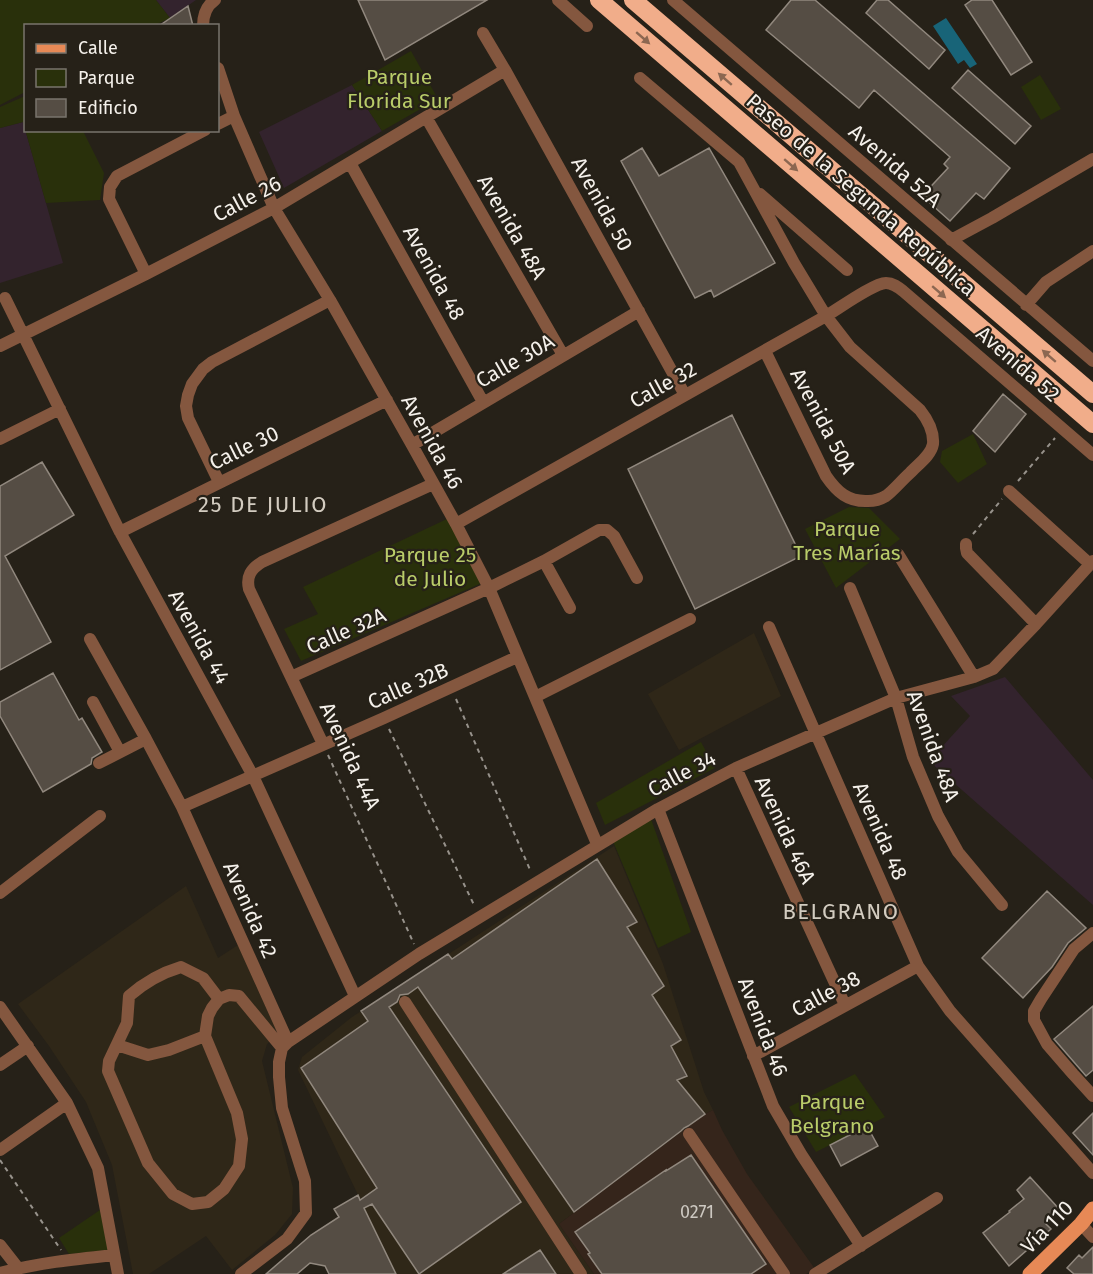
<svg xmlns="http://www.w3.org/2000/svg" width="1093" height="1274" font-family="'Fira Sans',sans-serif">
<style>
.built{fill:#2f2718}
.education{fill:#33232d}
.medical{fill:#35251b}
.green{fill:#29300b}
.water{fill:#186478}
.building{fill:#554d44;stroke:#91887e;stroke-width:1.5}
.lines{fill:none;stroke-linecap:round;stroke-linejoin:round}
.path{stroke:#97928b;stroke-width:2;stroke-dasharray:4.5 4.5;stroke-linecap:butt}
.minor{stroke:#84573f;stroke-width:12}
.major{stroke:#e78956;stroke-width:15}
.highway{stroke:#f1ad8a;stroke-width:18}
.oneway{fill:#8c6751}
.labels{text-anchor:middle;dominant-baseline:central;stroke-width:4.5;stroke-linejoin:round;paint-order:stroke}
.number-label{font-size:18px;fill:#cdc8c1}
.park-label{font-size:21px;fill:#b9cc69;stroke:#262118}
.street-label{font-size:21px;fill:#f5f1eb;stroke:#262118}
.neighbourhood-label{font-size:22px;letter-spacing:1.5px;fill:#d3ccc0;stroke:#262118}
</style>
<rect width="100%" height="100%" fill="#262118"/>
<path class="built" d="M754,633L781,696L679,750L648,694Z
M614,846L663,964L704,1092L713,1110L705,1114L559,1224L594,1274H396L298,1070L302,1057L352,1017Z
M186,886L218,958L238,945L278,1034L267,1044L262,1061L293,1188L292,1214L275,1235L232,1270L206,1236L149,1274H133L112,1165L86,1102L49,1046L18,1004Z"/>
<path class="education" d="M156,0H196L170,18Z
M352,85L382,131L284,188L259,132Z
M23,122L63,263L0,283V128Z
M1005,677L1093,780V905L929,761L970,716L951,696Z"/>
<path class="medical" d="M713,1110L722,1130L747,1174L815,1269L806,1274H594L559,1224L705,1114Z"/>
<path class="green" d="M0,0H156L170,18L155,25L26,26L25,92L0,105Z
M411,51L438,99L382,131L352,85Z
M1040,75L1061,109L1041,120L1021,87Z
M25,96L26,130L83,131L104,173L100,200L46,203L23,122L0,128V107Z
M973,434L987,464L958,483L940,462L942,451Z
M849,507L869,508L900,539L836,588L805,529Z
M449,518L482,583L301,661L284,629L318,614L303,587Z
M701,742L715,768L605,825L596,803Z
M651,819L691,932L658,948L612,839Z
M855,1074L885,1117L816,1152L789,1107Z
M100,1210L108,1250L69,1254L59,1238Z"/>
<path class="water" d="M946,18L977,64L970,68L964,60L958,64L933,26Z"/>
<path class="building" d="M358,0H487L385,60Z
M791,0H815L1010,168L984,199L976,193L950,221L922,196L948,168L944,164L950,157L874,90L859,108L766,30Z
M877,0H888L945,50L929,69L866,13Z
M972,0H992L1032,62L1011,75L965,5Z
M188,6L193,26H159Z
M968,70L1031,126L1015,144L952,88Z
M642,148L659,176L709,148L775,263L714,297L711,290L695,298L621,161Z
M1003,394L1026,414L995,452L973,431Z
M732,415L801,556L695,609L628,469Z
M42,462L74,515L5,556L51,642L0,670V486Z
M53,673L79,720L82,718L102,752L92,758L91,764L43,792L0,716V702Z
M597,859L637,922L627,927L664,986L652,995L681,1040L671,1046L687,1076L677,1080L705,1114L688,1126L684,1128L681,1131L574,1212L418,987L408,994L400,995L397,1002L389,1007L521,1202L419,1274L372,1204L364,1208L396,1274H329L325,1266L310,1263L297,1274H266L311,1235L339,1217L334,1209L358,1195L360,1200L377,1188L301,1068L368,1021L361,1011L448,954L452,959Z
M1047,891L1086,928L1068,943L1052,967L1023,998L982,958Z
M1093,1006V1070L1086,1076L1054,1039Z
M1093,1113V1155L1073,1133Z
M867,1126L878,1146L841,1166L830,1145Z
M691,1155L766,1264L751,1274H602L588,1254L590,1253L575,1232L666,1170V1171Z
M1030,1177L1060,1210L1046,1224L1051,1229L1009,1266L983,1233L1010,1212L1009,1211L1024,1199L1017,1190Z
M1093,1247V1274H1074L1067,1268L1079,1255L1082,1258Z
M540,1250L556,1274H503Z"/>
<g class="lines">
<path class="path" d="M1018,481L1055,438
M973,534L1002,499
M456,699L531,872
M389,729L475,907
M328,755L414,944
M0,1160L61,1250"/>
<path class="minor" d="M558,0L587,26
M673,0L1093,361
M203,26C203,15 206,6 215,0
M483,33L505,70L685,395
M218,68L234,116L274,208L330,300L412,445L456,524L489,588L597,844
M640,78L739,162L794,263L826,316L850,347L920,410C928,420 934,431 933,444C931,456 917,465 910,473C902,480 894,490 886,496C881,499 874,501 868,501C848,502 837,492 826,476L765,351
M426,117L563,355
M218,124L234,116
M350,163L483,402
M760,194L847,270
M951,240L992,218L1093,159
M146,274L109,199L110,187L117,176L205,130
M5,298L120,532L253,776L355,996
M1026,305L1046,282L1093,251
M0,346L146,274L274,208L505,70
M0,439L60,409
M412,445L639,311
M219,482L188,418L186,406L188,395L192,384L203,369L212,362L330,300
M1009,491L1090,564
M456,524L826,316C838,309 874,283 886,283C893,283 898,287 903,291L1093,455
M120,532L387,400
M966,544V548L967,553L1036,624
M898,554L974,677
M544,561L570,608
M850,588L896,698L913,757L938,816L958,852L1002,905
M769,627L918,966L950,1011L1093,1173
M90,639L146,739L182,807L288,1042L282,1048L279,1062V1077L282,1108L305,1181L306,1213L287,1239L241,1274
M291,677L489,588L544,561L599,530H607L614,536L637,578
M535,697L690,619
M93,702L120,752
M323,744L249,589C246,576 251,569 262,562L433,484
M99,763L146,739
M736,768L845,1005
M182,807L384,718L517,657
M658,809L773,1106L801,1154L861,1246
M0,893L100,816
M1093,933L1074,949L1041,999L1034,1011V1020L1047,1044L1073,1074L1093,1096
M219,999L203,978L181,967C161,973 145,982 129,996L127,1023L109,1061L108,1071L148,1163L173,1194L192,1204L208,1202L224,1189L239,1166L242,1139L237,1113L205,1036L208,1016L212,1008L219,999L229,995L239,996L282,1048
M405,1002L581,1274
M0,1007L67,1103L98,1168L118,1274
M288,1042L419,954L658,809L736,768L896,698L974,677L993,669L1036,624L1093,561
M117,1045L148,1055L169,1050L205,1036
M753,1056L918,966
M0,1065L28,1046
M689,1134L784,1274
M0,1150L67,1103
M1081,1224L1093,1237
M0,1245L18,1268
M0,1273C37,1263 76,1259 114,1255
M815,1274L937,1198"/>
<path class="major" d="M1030,1274L1081,1224L1093,1209"/>
<path class="highway" d="M599,0L1093,424
M633,0L1093,394"/>
</g>
<defs><path id="oneway-solid" d="M-6-.8H1V-3.2L6.5 0L1 3.2V.8H-6Z" transform="scale(1.5)"/></defs>
<g class="oneway">
<use href="#oneway-solid" transform="translate(643 38) rotate(41)"/>
<use href="#oneway-solid" transform="translate(725 79) rotate(-139)"/>
<use href="#oneway-solid" transform="translate(791 165) rotate(41)"/>
<use href="#oneway-solid" transform="translate(939 292) rotate(41)"/>
<use href="#oneway-solid" transform="translate(1049 356) rotate(-139)"/>
</g>
<g class="labels">
<g class="number-label">
<text x="697" y="1212">0271</text>
</g>
<g class="park-label">
<text x="399" y="77">Parque<tspan x="399" dy="24">Florida Sur</tspan></text>
<text x="847" y="529">Parque<tspan x="847" dy="24">Tres Marías</tspan></text>
<text x="430" y="555">Parque 25<tspan x="430" dy="24">de Julio</tspan></text>
<text x="832" y="1102">Parque<tspan x="832" dy="24">Belgrano</tspan></text>
</g>
<g class="street-label">
<text transform="translate(895 166) rotate(41)">Avenida 52A</text>
<text transform="translate(861 195) rotate(41)">Paseo de la Segunda República</text>
<text transform="translate(247 199) rotate(-28)">Calle 26</text>
<text transform="translate(602 204) rotate(61)">Avenida 50</text>
<text transform="translate(512 227) rotate(60)">Avenida 48A</text>
<text transform="translate(434 273) rotate(61)">Avenida 48</text>
<text transform="translate(515 361) rotate(-30)">Calle 30A</text>
<text transform="translate(1018 364) rotate(41)">Avenida 52</text>
<text transform="translate(663 385) rotate(-29)">Calle 32</text>
<text transform="translate(823 421) rotate(62)">Avenida 50A</text>
<text transform="translate(432 442) rotate(61)">Avenida 46</text>
<text transform="translate(244 448) rotate(-26)">Calle 30</text>
<text transform="translate(346 631) rotate(-24)">Calle 32A</text>
<text transform="translate(199 637) rotate(61)">Avenida 44</text>
<text transform="translate(408 686) rotate(-24)">Calle 32B</text>
<text transform="translate(933 746) rotate(70)">Avenida 48A</text>
<text transform="translate(350 756) rotate(65)">Avenida 44A</text>
<text transform="translate(682 774) rotate(-28)">Calle 34</text>
<text transform="translate(785 830) rotate(65)">Avenida 46A</text>
<text transform="translate(880 831) rotate(66)">Avenida 48</text>
<text transform="translate(250 910) rotate(66)">Avenida 42</text>
<text transform="translate(826 994) rotate(-28)">Calle 38</text>
<text transform="translate(763 1027) rotate(69)">Avenida 46</text>
<text transform="translate(1047 1227) rotate(-46)">Vía 110</text>
</g>
<g class="neighbourhood-label">
<text x="263" y="504">25 DE JULIO</text>
<text x="841" y="911">BELGRANO</text>
</g>
</g>
<rect x="24" y="24" width="195" height="108" fill="#262118" stroke="#79746c" stroke-width="1.5"/>
<rect x="36" y="44" width="30" height="9" fill="#e78956" stroke="#79746c" stroke-width="1.5"/>
<text x="78" y="54" font-size="18" fill="#f5f1eb">Calle</text>
<rect x="36" y="69" width="30" height="18" fill="#29300b" stroke="#79746c" stroke-width="1.5"/>
<text x="78" y="84" font-size="18" fill="#f5f1eb">Parque</text>
<rect x="36" y="99" width="30" height="18" fill="#554d44" stroke="#79746c" stroke-width="1.5"/>
<text x="78" y="114" font-size="18" fill="#f5f1eb">Edificio</text>
</svg>
